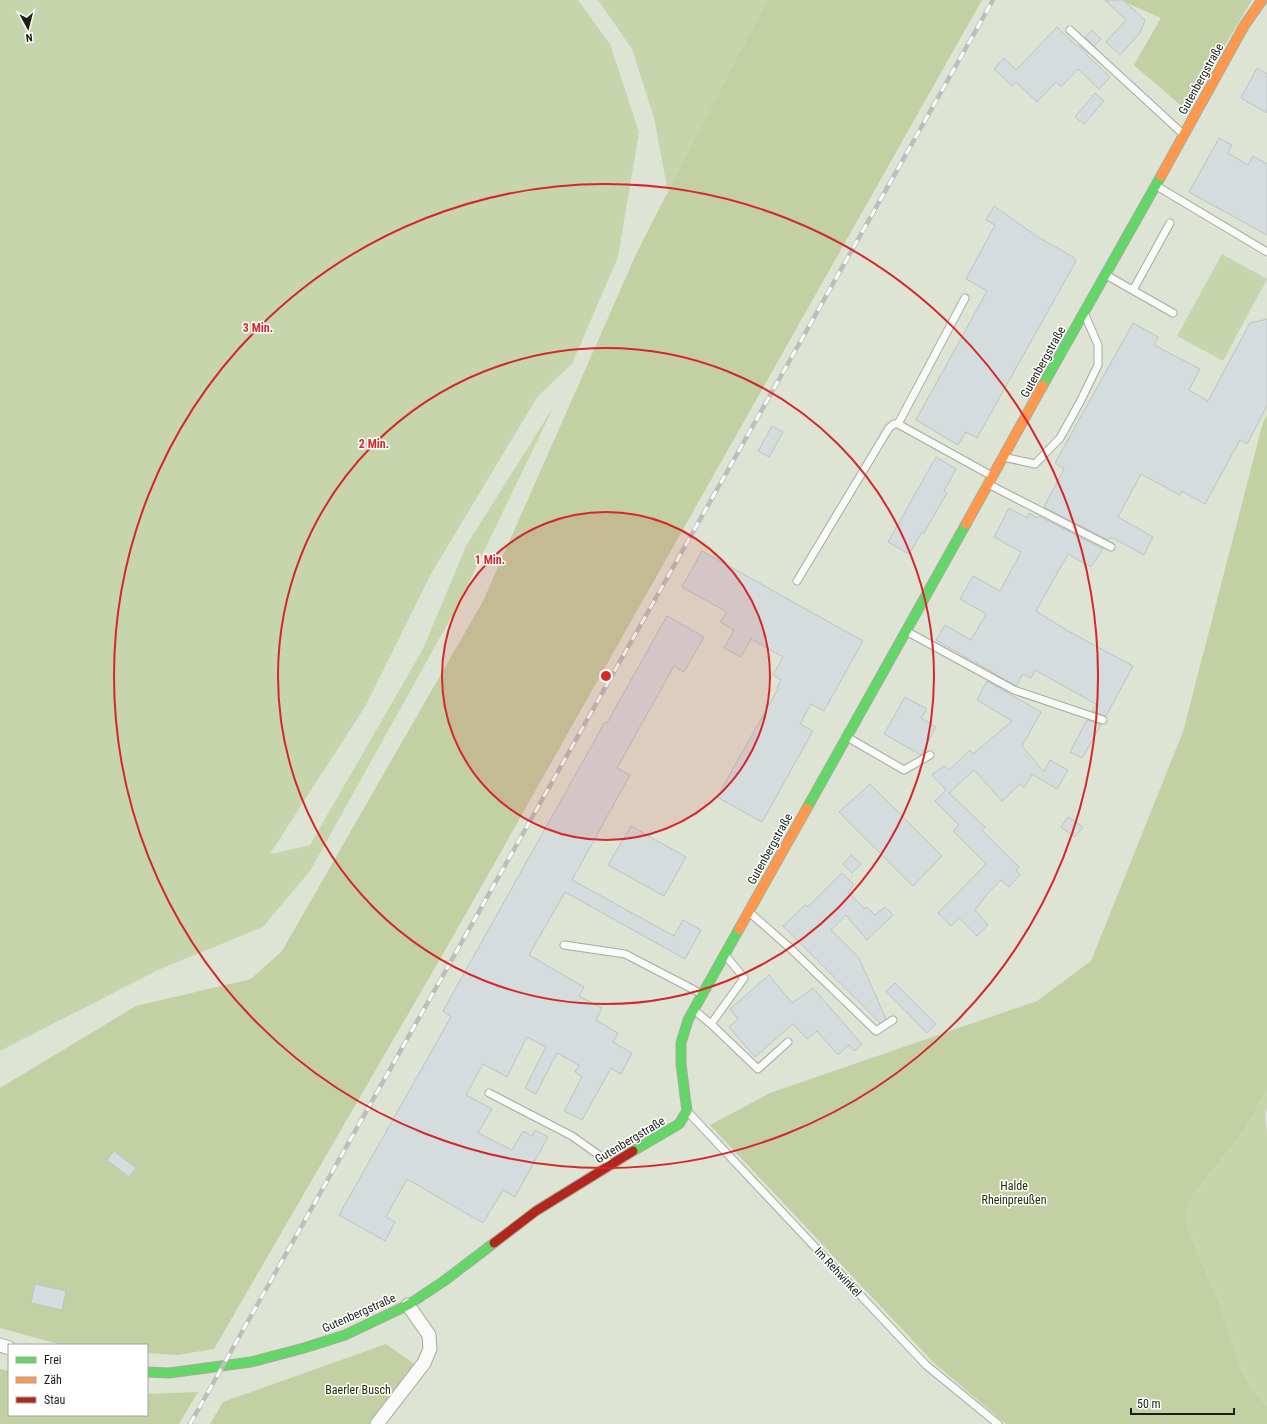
<svg xmlns="http://www.w3.org/2000/svg" width="1267" height="1424" font-family="'Roboto Condensed',sans-serif">
<style>
.green{fill:#c7d5ac}
.forest{fill:#c2d0a4}
.building{fill:#d4dcdd;stroke:#bec4c1}
.lines{fill:none;stroke-linecap:round;stroke-linejoin:round}
.lane-casing{stroke:#a5aa9d;stroke-width:9}
.street-casing{stroke:#a5aa9d;stroke-width:15}
.fast-casing{stroke:#a5aa9d;stroke-width:11}
.slow-casing{stroke:#a5aa9d;stroke-width:11}
.jam-casing{stroke:#a5aa9d;stroke-width:11}
.lane{stroke:#fafbf8;stroke-width:7}
.street{stroke:#fafbf8;stroke-width:13}
.fast{stroke:#63d668;stroke-width:9}
.slow{stroke:#ff974d;stroke-width:9}
.jam{stroke:#b3261e;stroke-width:9}
.rail-casing{stroke:#bcbeba;stroke-width:4.5}
.rail{stroke:#fff;stroke-width:3;stroke-dasharray:9;stroke-linecap:butt}
.ring{fill:none;stroke:#d62828;stroke-width:2}
.labels{text-anchor:middle;dominant-baseline:central;stroke-width:3;stroke-linejoin:round;paint-order:stroke}
.street-label{font-size:12px;fill:#1b1f14;stroke:#fff}
.park-label{font-size:12px;fill:#232e00;stroke:#fff}
.centre{fill:#d62828;stroke:#fff;stroke-width:2}
.ring-label{font-size:12px;text-anchor:middle;font-weight:bold;fill:#d62828;stroke:#fff;stroke-width:3;stroke-linejoin:round;paint-order:stroke}
</style>
<rect width="100%" height="100%" fill="#dee4d3"/>
<path class="green" d="M0,0H578L610,44L639,132L618,257L572,364L538,396L431,574L366,705L270,854L310,845L423,649L466,546L554,406L457,607L310,871L263,927L158,970L0,1051Z
M598,0H767L668,193L654,118L632,49Z
M1222,254L1267,279L1223,361L1177,336Z
M1267,1088V1108L1265,1113L1267,1136V1406L1252,1390L1241,1370L1221,1307L1188,1230L1185,1219L1187,1205L1197,1189L1244,1131Z"/>
<path class="forest" d="M767,0H982L455,933L214,1349L177,1355L147,1353V1345H62L0,1328V1088L136,1006L251,979L282,951L483,601L638,250Z
M1120,0H1252L1186,110L1134,65L1161,18Z
M1267,415V1088L1244,1131L1197,1189L1187,1205L1185,1219L1188,1230L1221,1307L1241,1370L1252,1390L1267,1406V1424H1006L933,1362L710,1125L770,1093L1037,1001L1091,961L1183,732L1263,422Z
M386,1344L417,1366L374,1424H210L223,1402Z
M0,1369L9,1371V1415H147V1394L198,1392L179,1424H0Z"/>
<path class="building" d="M1105,0H1123L1145,20L1140,33L1120,55L1106,42L1126,20Z
M1057,27L1077,46L1078,45L1087,53L1086,54L1110,77L1099,89L1078,69L1061,87L1056,82L1037,102L1016,82L1012,86L994,69L1004,58L1016,70Z
M1092,30L1101,39L1094,46L1085,37Z
M1257,68L1267,74V113L1241,98Z
M1095,93L1104,101L1084,124L1075,117Z
M1219,138L1232,145L1228,153L1248,165L1253,156L1267,164V235L1189,192Z
M994,206L1038,237L1073,257L1076,261L977,438L966,432L958,445L916,420L987,291L966,279L995,225L986,220Z
M1267,319V406L1247,444L1240,440L1205,504L1182,491L1180,495L1141,474L1118,517L1153,537L1144,555L1111,537L1108,540L1044,507L1064,469L1055,463L1133,323L1158,337L1154,345L1200,369L1189,390L1208,401L1250,323Z
M772,426L783,432L769,457L758,451Z
M936,457L956,469L944,491L947,493L924,533L922,532L909,554L888,542Z
M1009,508L1027,518L1029,513L1037,518L1039,516L1103,549L1091,567L1068,554L1036,611L1068,631L1133,666L1106,716L1092,711L1096,704L1035,670L1031,678L1023,674L1016,686L936,640L945,625L971,640L986,614L960,599L973,576L1000,591L1021,552L994,537Z
M702,551L863,641L824,711L811,704L800,724L813,731L762,822L717,797L778,689L777,688L781,680L773,675L783,657L751,639L741,657L724,648L734,630L720,622L727,612L682,587Z
M667,616L704,637L684,672L674,666L617,768L630,775L572,880L674,936L683,920L701,930L685,959L565,892L529,955L584,987L579,996L602,1008L596,1020L618,1033L613,1042L632,1053L621,1074L611,1068L582,1120L564,1111L582,1077L575,1072L579,1065L557,1053L536,1094L525,1088L546,1047L527,1037L507,1077L483,1064L466,1095L492,1109L478,1133L512,1150L523,1131L532,1136L535,1130L548,1137L515,1197L503,1190L483,1223L407,1179L386,1217L395,1222L385,1241L339,1215L451,1017L443,1011L523,868L605,722L607,723Z
M987,681L1041,712L1022,746L1044,772L1050,760L1068,770L1057,789L1032,774L1024,788L1020,784L1002,801L974,770L949,793L985,827L982,830L1019,867L1016,870L1020,875L1009,887L1001,880L988,893L975,910L988,925L977,936L959,918L951,926L938,913L986,864L953,831L959,825L935,801L946,790L932,775L944,766L949,770L970,750L973,754L1012,721L977,700Z
M905,697L927,709L921,718L936,727L921,755L884,734Z
M1087,720L1101,725L1082,758L1070,752Z
M870,784L942,856L913,886L839,812Z
M1068,817L1083,827L1075,837L1061,827Z
M631,826L686,857L664,896L608,865Z
M851,855L861,864L852,873L843,864Z
M842,873L854,885L848,892L865,909L866,907L875,915L885,907L893,915L867,940L846,915L831,930L859,958L886,1019L880,1023L783,926L805,905L808,907Z
M769,975L792,1003L813,988L862,1044L854,1051L849,1045L838,1055L817,1031L807,1039L793,1024L755,1057L729,1027L738,1019L730,1009Z
M895,983L936,1024L927,1033L886,991Z
M114,1151L136,1168L129,1177L107,1160Z
M35,1284L66,1291L62,1310L31,1303Z"/>
<g class="lines">
<defs>
<path id="lane" d="M1070,30L1183,134
M1155,185L1267,252
M1106,275L1173,313
M1133,290L1170,223
M965,298L898,424L992,476
M1003,457L1035,464L1060,438L1080,402L1098,365V345L1085,315
M988,484L1111,547
M797,581L889,428L894,424H898
M906,631L1014,690L1103,720
M847,737L904,770L930,755
M749,912L790,948L876,1031L893,1020
M564,945L625,954L702,994
M694,1010L711,1024L744,978L726,956
M711,1024L758,1069L788,1042
M489,1093L572,1136L610,1163
M687,1111L926,1365L998,1424"/>
<path id="street" d="M0,1345L9,1348
M377,1424L424,1363L430,1349L429,1335L408,1305"/>
<path id="fast" d="M1043,385L1161,176
M807,808L966,524
M633,1151L679,1124L687,1111L681,1064V1043L688,1020L739,929
M147,1372L169,1373L251,1362L304,1348L345,1335L408,1305L444,1281L494,1243"/>
<path id="slow" d="M1161,176L1244,26L1262,0
M966,524L1043,385
M739,929L807,808"/>
<path id="jam" d="M494,1243L536,1211L633,1151"/>
</defs>
<use href="#lane" class="lane-casing"/>
<use href="#street" class="street-casing"/>
<use href="#fast" class="fast-casing"/>
<use href="#slow" class="slow-casing"/>
<use href="#jam" class="jam-casing"/>
<use href="#lane" class="lane"/>
<use href="#street" class="street"/>
<use href="#fast" class="fast"/>
<use href="#slow" class="slow"/>
<use href="#jam" class="jam"/>
<defs>
<path id="rail" d="M190,1424L993,0"/>
</defs>
<use href="#rail" class="rail-casing"/>
<use href="#rail" class="rail"/>
</g>
<circle cx="606" cy="676" r="164" fill="#d62828" fill-opacity=".12"/>
<g class="ring">
<circle cx="606" cy="676" r="164"/>
<circle cx="606" cy="676" r="328"/>
<circle cx="606" cy="676" r="492"/>
</g>
<g class="labels">
<g class="street-label">
<text transform="translate(1201 79) rotate(-61)">Gutenbergstraße</text>
<text transform="translate(1043 362) rotate(-61)">Gutenbergstraße</text>
<text transform="translate(770 849) rotate(-61)">Gutenbergstraße</text>
<text transform="translate(630 1140) rotate(-31)">Gutenbergstraße</text>
<text transform="translate(838 1272) rotate(47)">Im Rehwinkel</text>
<text transform="translate(359 1313) rotate(-24)">Gutenbergstraße</text>
</g>
<g class="park-label">
<text x="1014" y="1186">Halde<tspan x="1014" dy="14">Rheinpreußen</tspan></text>
<text x="358" y="1390">Baerler Busch</text>
</g>
</g>
<circle cx="606" cy="676" r="6" class="centre"/>
<g class="ring-label">
<text x="258" y="332">3 Min.</text>
<text x="374" y="448">2 Min.</text>
<text x="490" y="564">1 Min.</text>
</g>
<rect x="8" y="1344" width="140" height="72" fill="#ffffff" stroke="#a4a5a1"/>
<rect x="16" y="1357" width="20" height="6" fill="#63d668" stroke="#a4a5a1"/>
<text x="44" y="1364" font-size="12" fill="#1b1f14">Frei</text>
<rect x="16" y="1377" width="20" height="6" fill="#ff974d" stroke="#a4a5a1"/>
<text x="44" y="1384" font-size="12" fill="#1b1f14">Zäh</text>
<rect x="16" y="1397" width="20" height="6" fill="#b3261e" stroke="#a4a5a1"/>
<text x="44" y="1404" font-size="12" fill="#1b1f14">Stau</text>
<g transform="translate(28 28) rotate(173)" stroke="#ffffff" stroke-width="3" paint-order="stroke">
<path d="M0-3L7 15L0 10L-7 15Z" fill="#1b1f14"/>
<text y="-6" font-size="11" font-weight="bold" text-anchor="middle" fill="#1b1f14">N</text>
</g>
<path d="M1131 1408v6h103v-6" fill="none" stroke="#1b1f14" stroke-width="2"/>
<text x="1137" y="1408" font-size="12" fill="#1b1f14" stroke="#ffffff" stroke-width="3" paint-order="stroke">50 m</text>
</svg>
